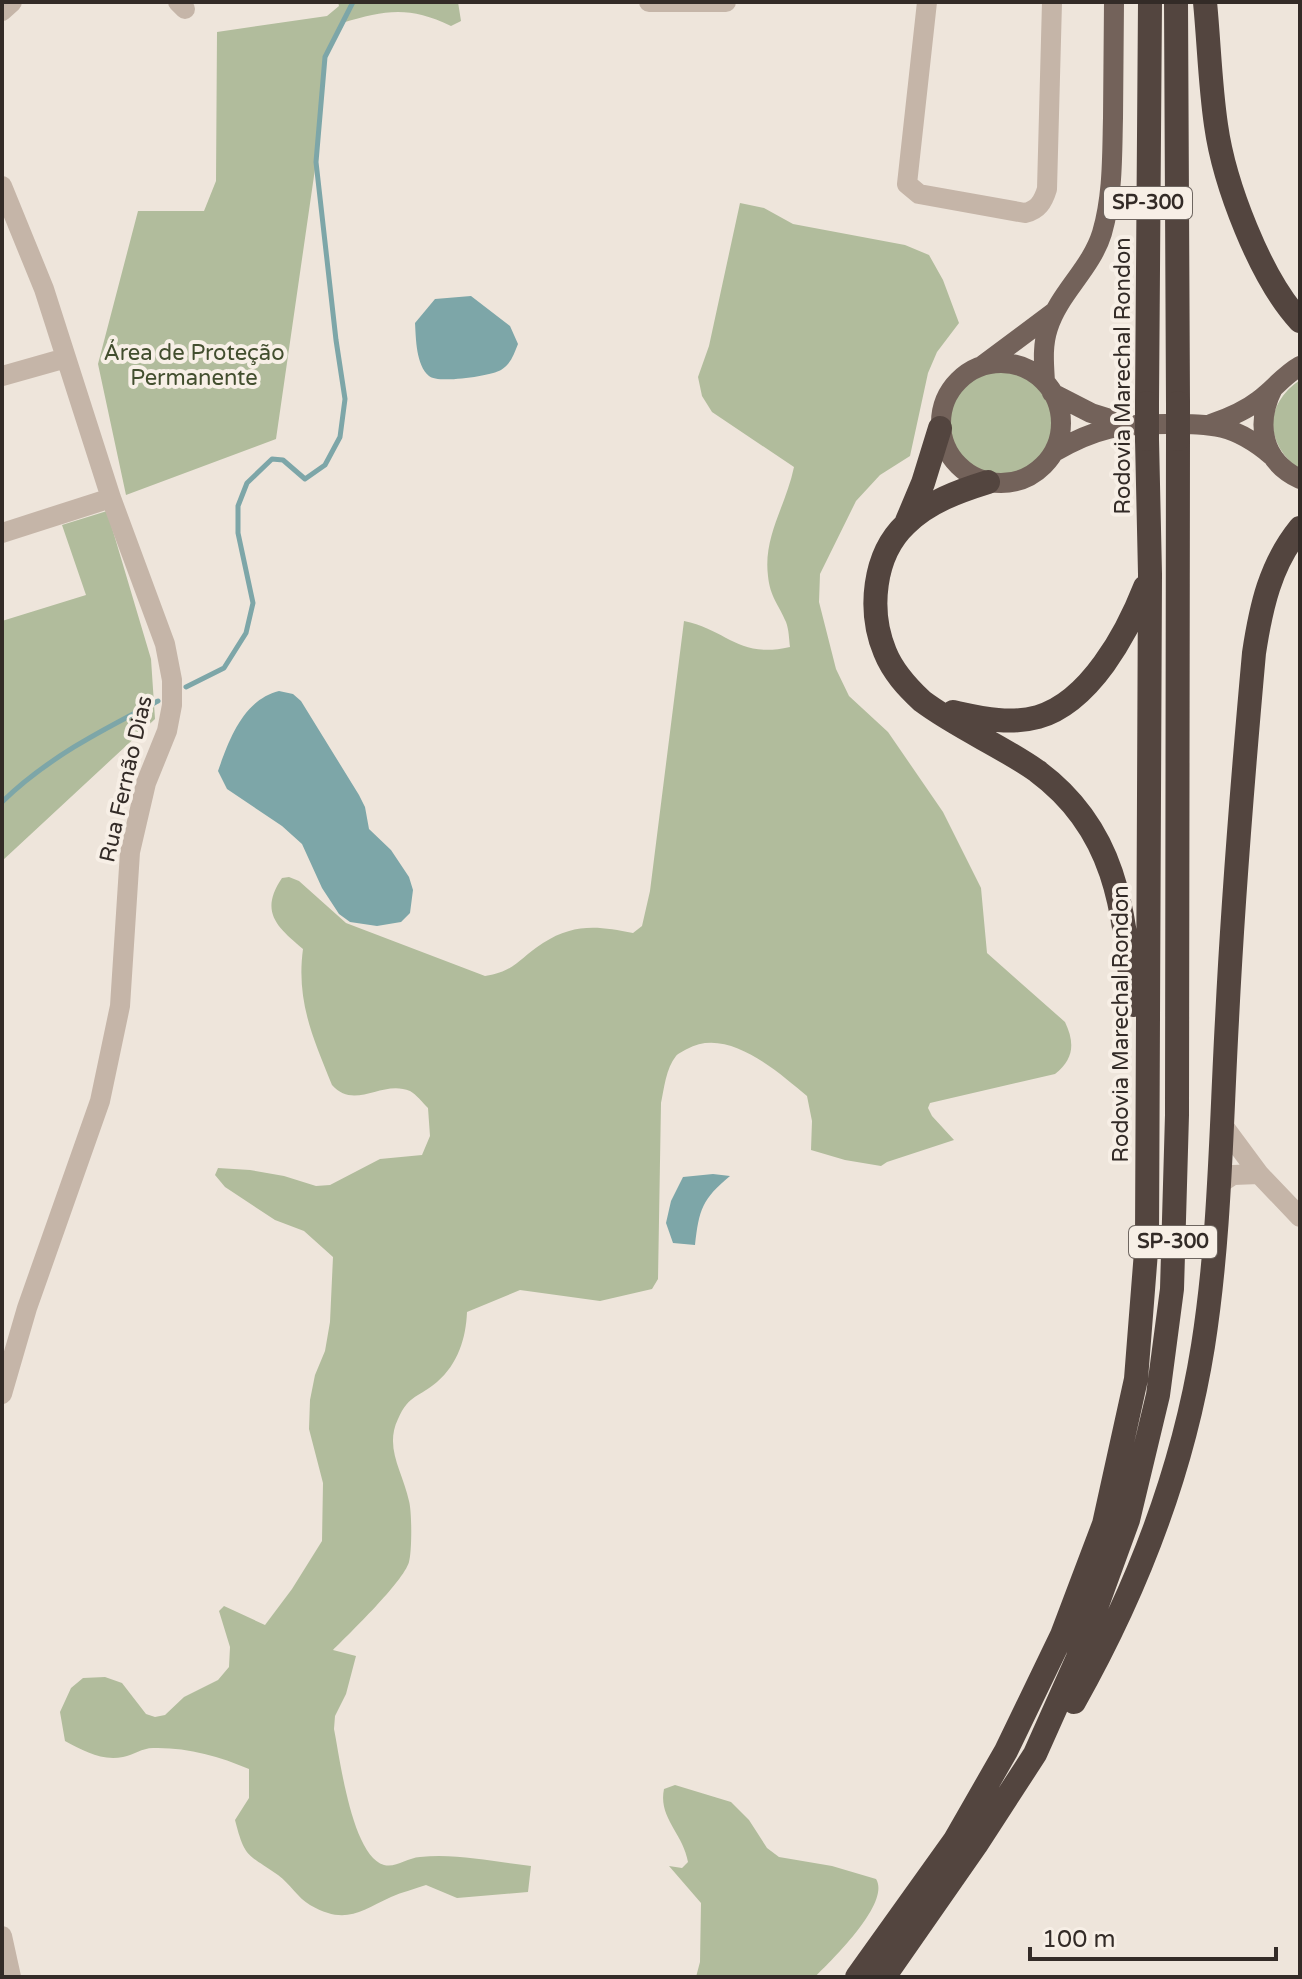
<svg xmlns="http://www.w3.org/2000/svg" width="1302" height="1979" font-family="'Varela Round',sans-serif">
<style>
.green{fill:#b1bc9c}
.water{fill:#7da6a8}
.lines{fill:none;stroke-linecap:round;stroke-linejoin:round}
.stream{stroke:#7da6a8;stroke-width:5}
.minor{stroke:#c5b5a8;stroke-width:20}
.major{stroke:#73625a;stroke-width:20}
.highway{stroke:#53453f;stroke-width:24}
.highway-bridge{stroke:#53453f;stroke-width:24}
.labels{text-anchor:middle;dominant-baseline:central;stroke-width:8;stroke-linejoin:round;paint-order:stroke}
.shield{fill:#f7efe6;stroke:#6e6660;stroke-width:2}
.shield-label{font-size:20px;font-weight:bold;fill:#332b27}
.park-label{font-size:22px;fill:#424e2e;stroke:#f7efe6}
.street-label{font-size:22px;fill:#332b27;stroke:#f7efe6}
</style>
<rect width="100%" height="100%" fill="#eee5db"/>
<path class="green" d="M338,2H458L461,21L451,26C409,6 386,10 342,23L325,57L316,162L276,439L126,495L98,364L138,211H204L216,181L217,32L327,16L339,6Z
M740,203L764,208L793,224L905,245L929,255L943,280L959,323L937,352L928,373L910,456L880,475L856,501L820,574L819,602L836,669L849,696L888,732L943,812L981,888L987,953L1065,1022C1075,1043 1074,1059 1055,1074L930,1103L928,1108L932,1116L954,1140L887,1162L881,1166L845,1160L811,1150L812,1121L807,1096C777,1071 727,1026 687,1049C685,1050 677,1054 676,1056C666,1068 664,1089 661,1103L658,1279L652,1289L600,1301L520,1290L467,1312C466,1338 458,1364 437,1382C420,1397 409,1394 398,1419C384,1448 403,1472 409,1501C412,1512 412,1551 409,1562C403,1582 350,1633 333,1650L356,1656L346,1694L335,1716L334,1729C340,1759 352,1856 384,1865C396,1868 407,1858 420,1857C456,1853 495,1862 531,1866L528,1892L457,1898L426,1885C415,1889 402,1892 391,1897C359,1912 345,1925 310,1905C298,1898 290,1884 278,1875C247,1853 245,1859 235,1820L249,1798V1769C219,1756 186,1747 153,1748C142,1748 134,1755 123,1757C101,1761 84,1751 65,1741L60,1712L71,1688L83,1678L105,1677L122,1683L146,1714L155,1717L165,1715L184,1697L218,1680L229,1667L230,1647L219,1611L224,1606L265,1625L292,1589L322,1541L323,1483L309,1429L310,1400L315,1375L325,1351L330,1322L333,1257L304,1231L275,1220L225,1187L215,1175L218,1168L250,1170L284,1176L316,1186L330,1185L380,1159L422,1155L430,1136L428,1108C423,1103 416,1094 410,1091C382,1079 355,1111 332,1085C313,1038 296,1001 303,949C277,927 259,912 282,878L289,877L299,881L346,923L485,976C516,971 518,959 543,943C574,923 599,926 633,933L642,926L650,891L684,621C728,630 738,659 790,647C789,639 789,630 786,622C779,605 770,597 768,576C763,536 786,506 794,467L712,412L702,396L698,377L709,346Z
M950 423a51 51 0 1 1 102 0a51 51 0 1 1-102 0Z
M1300,380V470C1265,444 1263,405 1300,380Z
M107,511L151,659L155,719L2,861V621L86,595L62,525Z
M675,1785L731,1802L749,1820L767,1848L779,1857L832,1866L876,1879C891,1903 832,1960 815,1977H696L700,1962L701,1903L669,1866L682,1868L688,1862C683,1833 658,1818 664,1789Z"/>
<path class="water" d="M471,296L510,326L518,344C514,354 511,364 501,370C491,376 437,384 429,376C416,365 416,339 415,323L435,299Z
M279,691L293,694L301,701L359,795L365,807L369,829L391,850L409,877L413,890L410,913L401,922L377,926L350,922L339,914L322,888L302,844L282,826L227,789L218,771C229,740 243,700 279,691Z
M713,1174L730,1176C702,1199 699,1210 695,1245L673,1243L666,1223L671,1201L683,1177Z"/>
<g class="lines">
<path class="stream" d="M186,687L224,668L246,633L253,603L238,533V506L247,483L272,459L283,460L305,479L325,465L340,437L345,399L336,340L316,162L325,57L353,2
M2,802C47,758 102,730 158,701"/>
<path class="minor" d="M178,2L185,9
M649,2H726
M927,2L907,184L919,194L1025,213C1038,210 1043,202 1047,189L1052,2
M2,11L12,2
M2,186L44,289L111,498L165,644L172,680V705L167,731L146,783L130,852L120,1006L100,1101L27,1308L2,1394
M2,376L66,358
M2,533L111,498
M1222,1124L1259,1174L1300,1217
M1218,1185L1233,1175L1259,1174
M2,1936L11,1977"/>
<path class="major" d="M941 423a60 60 0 1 1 120 0a60 60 0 1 1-120 0Z
M983,365L1054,312
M1045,382C1044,364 1042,346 1048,328C1059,293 1091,269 1102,233C1113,195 1112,157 1113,118C1113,79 1114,41 1114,2
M1273,388C1255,424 1262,461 1300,479
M1052,393L1091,413L1123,423
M1211,424C1228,418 1245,411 1259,400C1274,389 1284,375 1300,366
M1054,452C1096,428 1119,424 1167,424C1213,424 1234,424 1271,455"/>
<path class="highway" d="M1176,2L1178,403
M1205,2C1209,43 1210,84 1216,125C1224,183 1260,278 1300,321
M1147,403L1150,2
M988,482C959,491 928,502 906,524C873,555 868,611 885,652C893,672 907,687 922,701C958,728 1000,745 1037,771C1118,831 1124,912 1133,1005
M907,521L923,483L940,428
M953,712C981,718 1009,725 1038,717C1090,702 1127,633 1145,587
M1074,1702C1136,1592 1183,1471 1203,1346C1220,1238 1221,1128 1227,1020C1233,898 1243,775 1254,653C1261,607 1270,565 1300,528
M857,1977L955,1840L1006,1751L1062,1635L1104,1524L1136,1379L1147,1239L1150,574L1147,439
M884,1977L976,1845L1035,1754L1077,1660L1128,1520L1158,1395L1172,1289L1177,1115L1178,439"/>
<path class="highway-bridge" d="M1147,439V403
M1178,439V403"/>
</g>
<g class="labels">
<g class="shield">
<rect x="1104" y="187" width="88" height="32" rx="6"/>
<rect x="1129" y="1226" width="88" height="32" rx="6"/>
</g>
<g class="shield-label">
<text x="1148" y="203">SP-300</text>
<text x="1173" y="1242">SP-300</text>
</g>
<g class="park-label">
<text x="194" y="353">Área de Proteção<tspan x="194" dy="25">Permanente</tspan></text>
</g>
<g class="street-label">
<text transform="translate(1123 376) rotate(-90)">Rodovia Marechal Rondon</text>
<text transform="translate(126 779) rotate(-77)">Rua Fernão Dias</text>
<text transform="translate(1121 1024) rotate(-90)">Rodovia Marechal Rondon</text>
</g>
</g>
<rect width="1302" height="1979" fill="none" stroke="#332b27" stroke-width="8"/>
<path d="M1030 1947v12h246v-12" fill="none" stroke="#332b27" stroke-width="4"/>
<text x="1042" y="1947" font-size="24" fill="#332b27" stroke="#f7efe6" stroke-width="6" paint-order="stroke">100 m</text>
</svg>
